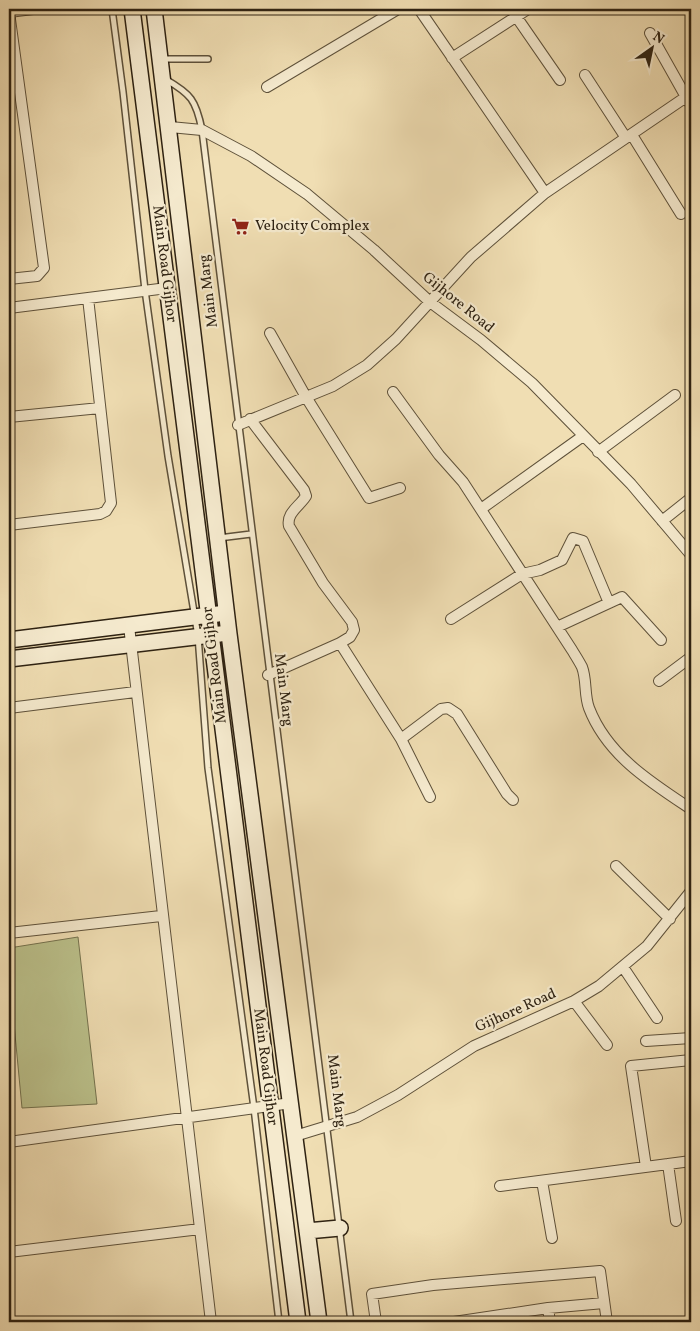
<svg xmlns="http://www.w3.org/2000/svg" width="700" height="1331" font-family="Vollkorn,serif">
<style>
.green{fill:#bbc18b;stroke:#74724e}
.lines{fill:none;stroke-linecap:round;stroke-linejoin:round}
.lane-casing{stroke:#5e513a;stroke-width:8}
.street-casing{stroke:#5e513a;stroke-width:12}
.secondary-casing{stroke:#2e2212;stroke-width:18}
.lane{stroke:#f5eace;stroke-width:5}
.street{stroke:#f5eace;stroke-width:10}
.secondary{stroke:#f5eace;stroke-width:15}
.labels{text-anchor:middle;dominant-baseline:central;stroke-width:4.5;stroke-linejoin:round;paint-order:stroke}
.poi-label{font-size:15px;fill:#2e2212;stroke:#f5eace;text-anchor:start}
.street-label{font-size:15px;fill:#2e2212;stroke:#f5eace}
</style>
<rect width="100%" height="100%" fill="#f0deb3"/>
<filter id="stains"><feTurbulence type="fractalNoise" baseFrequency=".004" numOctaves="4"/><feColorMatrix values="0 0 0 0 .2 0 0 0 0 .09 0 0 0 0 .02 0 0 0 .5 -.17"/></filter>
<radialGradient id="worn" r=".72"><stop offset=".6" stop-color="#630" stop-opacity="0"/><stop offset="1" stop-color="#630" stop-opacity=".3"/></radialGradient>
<path class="green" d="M78,937L97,1104L22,1108L9,971V948Z"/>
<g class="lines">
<defs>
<path id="lane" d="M112,9L123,92L145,290L168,456L198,636L208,768L254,1108L279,1322
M161,59H208
M165,79C191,94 196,100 202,130C250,528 303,925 351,1322
M219,538L251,534
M9,1090L11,1108L9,1112"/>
<path id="street" d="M511,9L560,80
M9,12L33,9
M650,33L686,97
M452,58L528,9
M585,75L626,138
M267,87L398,9
M170,127L202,130L251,156L307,194L374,250L430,302L481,340L532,383L631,484L691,555
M632,135L681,214
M545,193L686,97L691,105
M9,279L37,276L44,268L9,12
M9,308L167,288
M270,333L306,397L369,498L400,488
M393,392L439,455L463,482L572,650C575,655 579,661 582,667C587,680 584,695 589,708C607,755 650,782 691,809
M9,417L100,408
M250,419L304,490L306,496C300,506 286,513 289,526L323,583L352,622L354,630L350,637L340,643L401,739L430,797
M238,425L333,386L367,365L396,339L471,257L545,193L419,9
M598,452L675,395
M481,509L583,436
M662,521L691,498
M9,525L100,514L106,511L111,503L88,298
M451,619L522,574L540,570L562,560L573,538L583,541L609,603L622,597L661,640
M129,626L211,1322
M557,627L609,603
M268,675L340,643
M659,681L691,657
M9,708L135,692
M401,739L441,709L448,708L457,714L507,794L513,800
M616,866L670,919
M9,933L161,916
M623,967L657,1018
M574,1001L607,1045
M646,1041L691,1038
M295,1136L357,1117L398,1095L474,1046L574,1001L599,986L647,946L691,891
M9,1142L291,1103
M668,1164L676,1221
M646,1167L631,1066L691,1060
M542,1181L552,1238
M500,1186L691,1161
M9,1252L200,1229
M548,1308L550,1322
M376,1322L372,1294L433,1285L600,1271L607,1322
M454,1322L548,1308L604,1303"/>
<path id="secondary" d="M132,9L298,1322
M154,9L229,634L319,1322
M9,640L218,614
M9,659L220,634
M307,1231L340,1228"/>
</defs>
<use href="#lane" class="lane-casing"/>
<use href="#street" class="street-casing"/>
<use href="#secondary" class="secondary-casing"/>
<use href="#lane" class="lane"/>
<use href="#street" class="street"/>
<use href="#secondary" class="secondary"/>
</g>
<defs>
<symbol id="supermarket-bare" viewBox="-9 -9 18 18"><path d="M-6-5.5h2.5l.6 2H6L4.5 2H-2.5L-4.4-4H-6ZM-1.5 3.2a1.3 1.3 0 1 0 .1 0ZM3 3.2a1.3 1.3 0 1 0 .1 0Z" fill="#8f2418" stroke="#f5eace" stroke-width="2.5" paint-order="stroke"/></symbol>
</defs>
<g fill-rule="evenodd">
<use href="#supermarket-bare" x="228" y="214" width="25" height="25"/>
</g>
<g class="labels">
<g class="poi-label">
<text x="255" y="226">Velocity Complex</text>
</g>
<g class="street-label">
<text transform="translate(164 264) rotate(83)">Main Road Gijhor</text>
<text transform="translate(209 291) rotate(-97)">Main Marg</text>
<text transform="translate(458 303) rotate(39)">Gijhore Road</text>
<text transform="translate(215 665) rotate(-97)">Main Road Gijhor</text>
<text transform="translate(283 690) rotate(83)">Main Marg</text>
<text transform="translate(516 1011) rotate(-24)">Gijhore Road</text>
<text transform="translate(265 1067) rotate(83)">Main Road Gijhor</text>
<text transform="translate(336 1091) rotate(83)">Main Marg</text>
</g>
</g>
<rect width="700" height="1331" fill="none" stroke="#f0deb3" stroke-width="30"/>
<rect x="10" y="10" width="680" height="1311" fill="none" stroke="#2e2212" stroke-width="2.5"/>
<rect x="15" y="15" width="670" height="1301" fill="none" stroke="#2e2212"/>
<g transform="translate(652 48) rotate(33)" stroke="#f5eace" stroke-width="4" paint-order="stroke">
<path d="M0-4L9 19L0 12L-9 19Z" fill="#2e2212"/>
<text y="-8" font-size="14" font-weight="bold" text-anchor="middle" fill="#2e2212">N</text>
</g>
<rect width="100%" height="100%" filter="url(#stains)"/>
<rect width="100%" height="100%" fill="url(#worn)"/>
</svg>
